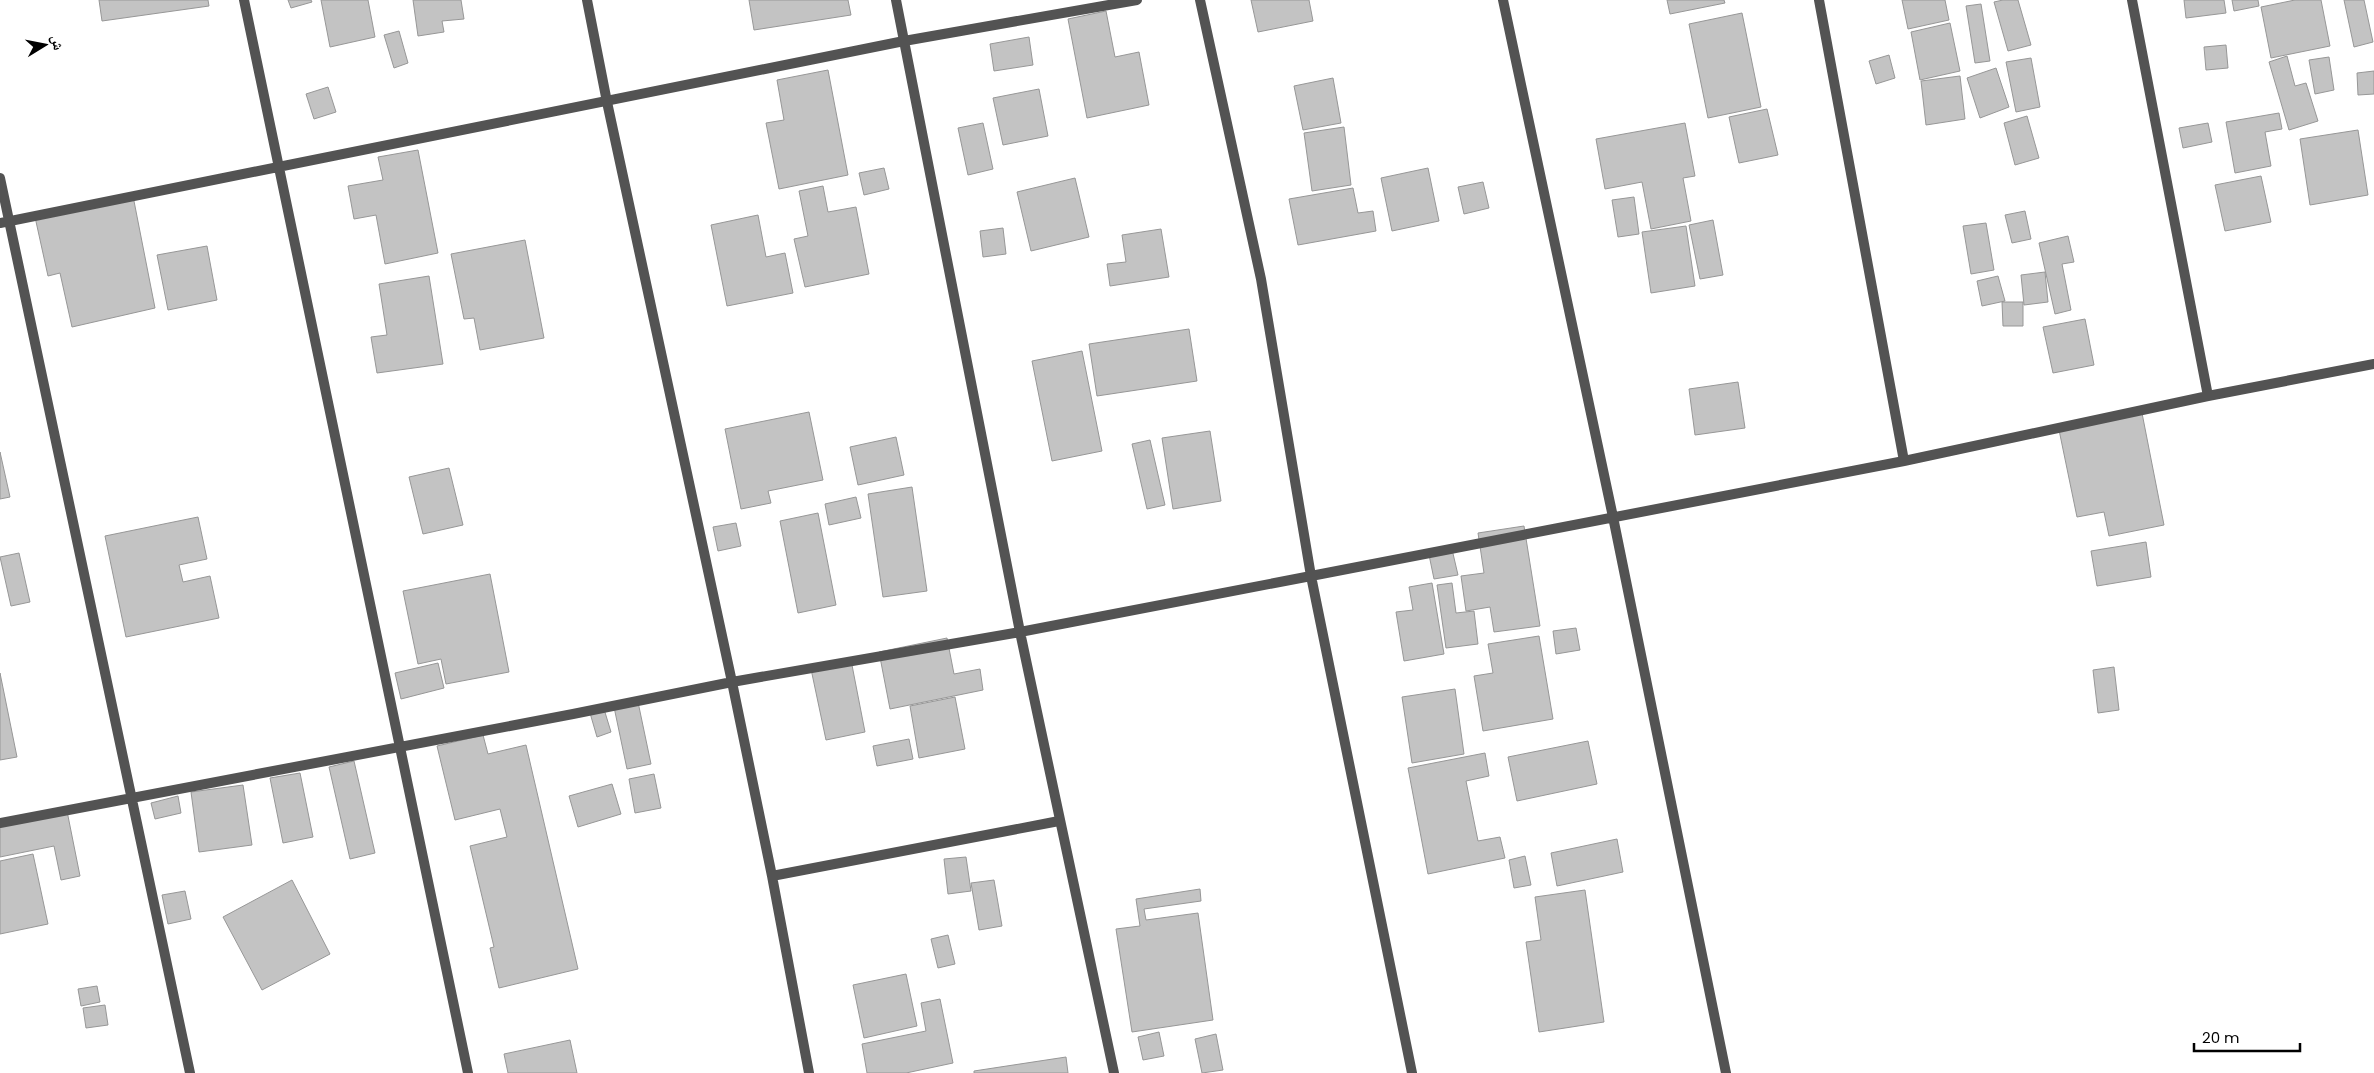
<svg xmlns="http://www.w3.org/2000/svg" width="2374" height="1073" font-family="Poppins,'Noto Naskh Arabic',sans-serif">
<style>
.building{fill:#c3c3c3;stroke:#979797}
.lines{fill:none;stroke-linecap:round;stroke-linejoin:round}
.minor{stroke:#535353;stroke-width:10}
</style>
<rect width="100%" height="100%" fill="#fff"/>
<path class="building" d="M99,0H208L209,6L102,21Z
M288,0H311L312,2L291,8Z
M321,0H368L375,37L330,47Z
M413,0H461L464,19L442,21L444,32L418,36Z
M749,0H848L851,15L754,30Z
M1251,0H1309L1313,21L1258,32Z
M1667,0H1724L1725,3L1670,14Z
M1902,0H1945L1949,20L1908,29Z
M2003,0H2018L2031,45L2008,51L1994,2Z
M2184,0H2224L2226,13L2186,18Z
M2232,0H2258L2259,6L2234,11Z
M2295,0H2321L2330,46L2271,58L2261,7Z
M2344,0H2364L2373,42L2354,47Z
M1981,4L1990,61L1975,63L1966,6Z
M1106,11L1115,57L1139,52L1149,105L1087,118L1068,19Z
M1742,13L1761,107L1708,118L1689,24Z
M1950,23L1960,71L1920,80L1911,32Z
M399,31L408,63L394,68L384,35Z
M1029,37L1033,65L994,71L990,44Z
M2226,45L2228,68L2206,70L2204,47Z
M1889,55L1895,78L1876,84L1869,61Z
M2287,56L2295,86L2306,83L2318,121L2289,130L2269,62Z
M2329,57L2334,90L2315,94L2309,60Z
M2031,58L2040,107L2016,112L2006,62Z
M1996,68L2009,107L1980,118L1967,78Z
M828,70L848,175L779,189L766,123L784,120L777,80Z
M2374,71V94L2358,95L2357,73Z
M1960,76L1965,119L1926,125L1921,81Z
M1333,78L1341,123L1303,130L1294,86Z
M328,87L336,112L314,119L306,94Z
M1039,89L1048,136L1003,145L993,98Z
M1767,109L1778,155L1739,163L1729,117Z
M2279,113L2282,129L2265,132L2271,166L2235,173L2226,122Z
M2027,116L2039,158L2015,165L2004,123Z
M983,123L993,169L968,175L958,128Z
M1685,123L1695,176L1683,178L1691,221L1651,229L1642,182L1605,189L1596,139Z
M2208,123L2212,142L2183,148L2179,128Z
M1344,127L1351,185L1312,191L1304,133Z
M2358,130L2368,195L2310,205L2300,139Z
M418,150L438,253L385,264L376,215L354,219L348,186L383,180L378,157Z
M884,168L889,189L864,195L859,173Z
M1428,168L1439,221L1392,231L1381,178Z
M2261,176L2271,222L2225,231L2215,185Z
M1075,178L1089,237L1031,251L1017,192Z
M1483,182L1489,208L1464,214L1458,187Z
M823,186L828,212L856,207L869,274L805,287L794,239L808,236L799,191Z
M1353,188L1358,213L1373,211L1376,231L1298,245L1289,199Z
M133,196L155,308L72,327L60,273L48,276L35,217Z
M1634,197L1639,234L1618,237L1612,200Z
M2025,211L2031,239L2012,243L2005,215Z
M758,215L766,257L785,253L793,293L727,306L711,225Z
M1713,220L1723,275L1700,279L1689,225Z
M1986,223L1994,270L1971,274L1963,226Z
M1686,226L1695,286L1651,293L1642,232Z
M1003,228L1006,254L983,257L980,231Z
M1161,229L1169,277L1110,286L1107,264L1126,262L1122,235Z
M2068,236L2074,262L2062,264L2071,310L2055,314L2039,243Z
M525,240L544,338L480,350L474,318L464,319L451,254Z
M207,246L217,300L168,310L157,255Z
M2045,272L2048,302L2024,305L2021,275Z
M429,276L443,364L377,373L371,337L387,335L379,284Z
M1998,276L2005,301L1982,306L1977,281Z
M2002,302H2023V326H2003Z
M2085,319L2094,365L2053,373L2043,327Z
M1189,329L1197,381L1097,396L1089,344Z
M1082,351L1102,451L1052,461L1032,361Z
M1738,382L1745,428L1695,435L1689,389Z
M2141,408L2164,525L2109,536L2104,512L2077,517L2058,425Z
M809,412L823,480L768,491L771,503L741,509L725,429Z
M1210,431L1221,501L1173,509L1162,438Z
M896,437L904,475L858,485L850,447Z
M1150,440L1165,505L1147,509L1132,444Z
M0,452L10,497L0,499Z
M449,468L463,525L423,534L409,477Z
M912,487L927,591L883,597L868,494Z
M856,497L861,518L829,525L825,504Z
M818,513L836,605L798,613L780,521Z
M198,517L207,559L179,565L183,582L210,576L219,618L126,637L105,536Z
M736,523L741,546L718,551L713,527Z
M1524,526L1540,626L1494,632L1490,607L1466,611L1461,576L1484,573L1478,533Z
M2146,542L2151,577L2097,586L2091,551Z
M1451,545L1458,575L1434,579L1428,550Z
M19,553L30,602L11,606L0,557Z
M490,574L509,672L446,684L441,659L418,664L403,591Z
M1432,583L1444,654L1404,661L1396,612L1413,610L1409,587Z
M1452,583L1456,613L1474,611L1478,644L1446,648L1437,585Z
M1576,628L1580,650L1556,654L1553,631Z
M1539,636L1553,719L1483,731L1474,676L1493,673L1488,644Z
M947,638L954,674L980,669L983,690L890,709L879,652Z
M851,660L865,732L826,740L811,669Z
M438,663L444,688L401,699L395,673Z
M2114,667L2119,710L2098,713L2093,670Z
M0,673L17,757L0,760Z
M1455,689L1464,754L1412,763L1402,697Z
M955,697L965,749L919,758L910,706Z
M638,702L651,764L627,769L614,707Z
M604,709L611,732L597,737L590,713Z
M483,735L488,754L526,745L578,969L499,988L490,948L494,947L470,846L507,837L500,809L455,820L437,746Z
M909,739L913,759L877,766L873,746Z
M1588,741L1597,784L1517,801L1508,757Z
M1485,753L1489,776L1466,781L1478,841L1500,837L1505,858L1428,874L1408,768Z
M354,761L375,853L350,859L329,767Z
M300,773L313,837L283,843L270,778Z
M654,774L661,808L635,813L629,779Z
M612,784L621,814L578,827L569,796Z
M243,785L252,845L199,852L191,792Z
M178,796L181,813L155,819L151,803Z
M67,811L80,876L61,880L54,846L0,857V825Z
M1617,839L1623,872L1557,886L1551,853Z
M33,854L48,924L0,934V861Z
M1525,856L1531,885L1514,888L1509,860Z
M966,857L971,891L948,894L944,859Z
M292,880L330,954L262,990L223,917Z
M994,880L1002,926L979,930L971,883Z
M1200,889L1201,901L1144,909L1146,920L1198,913L1213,1020L1132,1032L1116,929L1140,926L1136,899Z
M1585,890L1604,1022L1539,1032L1526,942L1541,940L1535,897Z
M185,891L191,919L168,924L162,895Z
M948,935L955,964L938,968L931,939Z
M906,974L917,1026L864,1038L853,985Z
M97,986L100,1002L81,1006L78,989Z
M940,999L953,1063L906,1073H867L862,1044L926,1031L921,1003Z
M105,1005L108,1025L86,1028L83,1008Z
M1159,1032L1164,1056L1143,1060L1138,1037Z
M1216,1034L1223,1070L1202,1073L1195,1039Z
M570,1040L577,1073H508L504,1054Z
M1066,1057L1068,1073H974V1071Z"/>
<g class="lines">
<path class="minor" d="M244,0L468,1073
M587,0L607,102L732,682L772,876L809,1073
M896,0L1020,632L1114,1073
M1200,0L1261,279L1311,576L1412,1073
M1503,0L1613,517L1726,1073
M1819,0L1904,461
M2132,0L2208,396
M0,178L190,1073
M0,223L904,41L1137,0
M0,823L573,714L732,682L1020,632L1311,576L1904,461L2208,396L2374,364
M772,876L1059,821"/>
</g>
<g transform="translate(45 45) rotate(80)" stroke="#ffffff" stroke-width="4" paint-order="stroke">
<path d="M0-4L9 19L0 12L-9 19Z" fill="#000000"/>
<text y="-8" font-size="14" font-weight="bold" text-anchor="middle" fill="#000000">ش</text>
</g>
<path d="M2194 1043v8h106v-8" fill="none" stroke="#000000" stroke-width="2.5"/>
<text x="2202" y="1043" font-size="15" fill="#000000" stroke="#ffffff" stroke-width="4" paint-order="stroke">20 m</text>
</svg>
